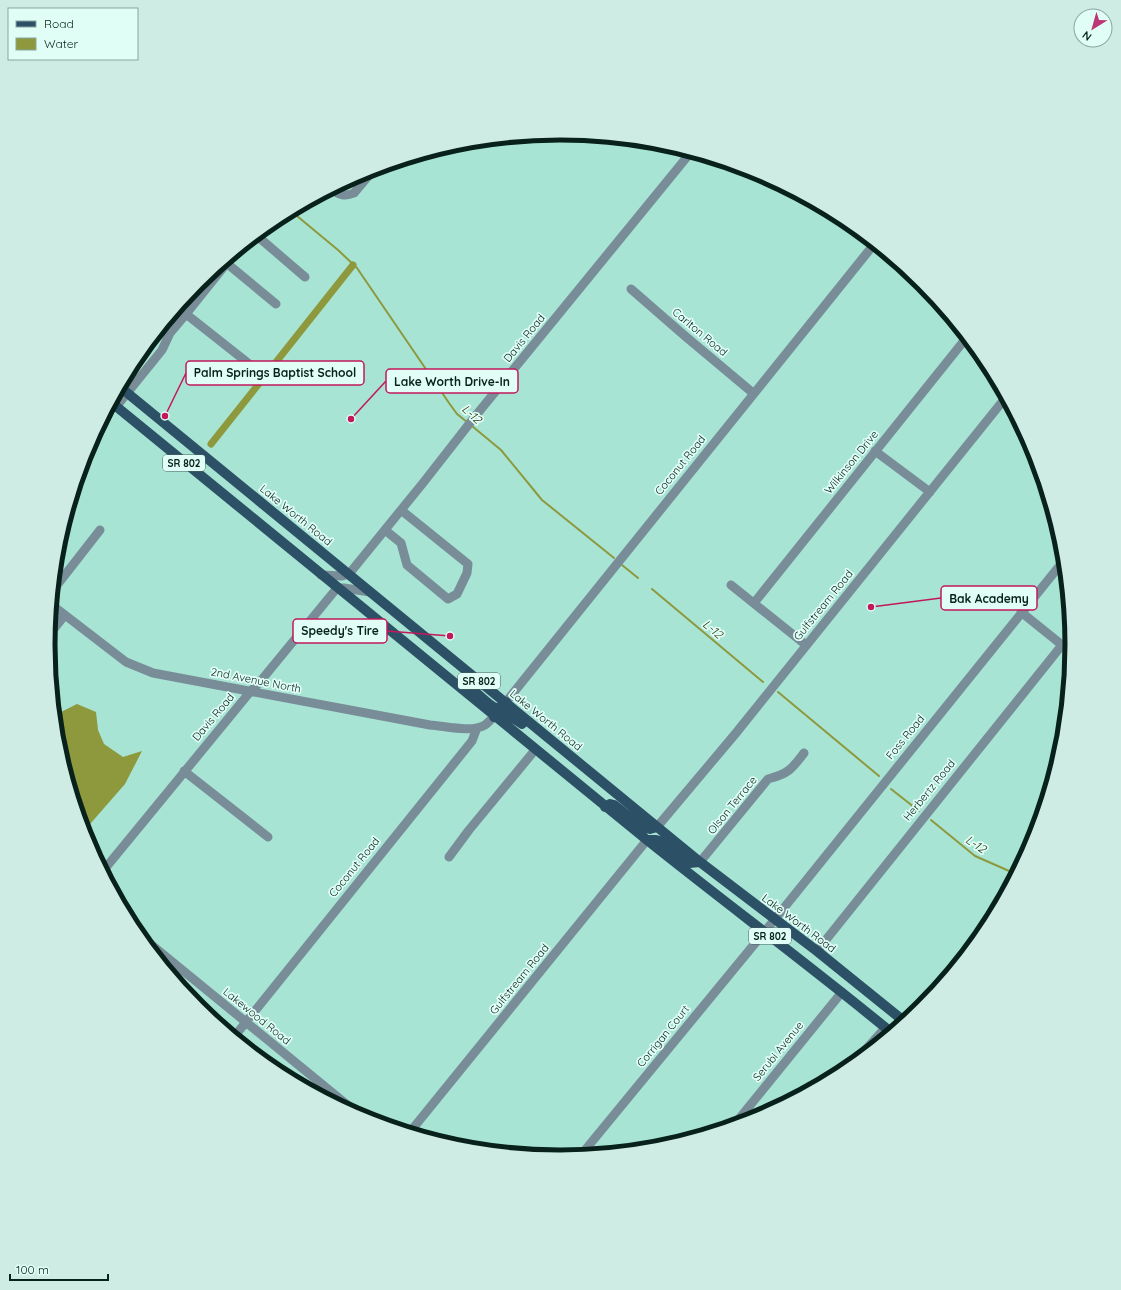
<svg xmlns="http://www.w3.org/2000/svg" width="1121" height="1290" font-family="Quicksand,sans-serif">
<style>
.water{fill:#8d993c}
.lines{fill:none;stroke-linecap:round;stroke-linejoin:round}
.stream{stroke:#8d993c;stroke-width:2}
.canal{stroke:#8d993c;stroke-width:7}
.minor{stroke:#798d99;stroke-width:9}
.major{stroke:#2c5166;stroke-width:10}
.labels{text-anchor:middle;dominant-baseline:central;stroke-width:3.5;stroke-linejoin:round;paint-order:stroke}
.shield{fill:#e0fef6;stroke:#49635d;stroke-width:1}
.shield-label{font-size:10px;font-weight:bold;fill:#08211b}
.street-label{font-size:11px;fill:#08211b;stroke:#e0fef6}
.water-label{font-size:12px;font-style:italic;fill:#363c15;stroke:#e0fef6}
.rim{fill:none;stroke:#08211b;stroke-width:5}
.leader{fill:none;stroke:#c2185b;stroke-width:1.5}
.callout-dot{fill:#c2185b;stroke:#e0fef6;stroke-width:1.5}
.callout{fill:#e0fef6;stroke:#c2185b;stroke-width:1.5}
.callout-label{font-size:12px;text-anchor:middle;font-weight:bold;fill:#08211b}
</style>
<rect width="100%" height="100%" fill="#a7e4d4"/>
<path class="water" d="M77,704L96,712L98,730L104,744L123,757L142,751L125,784L84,831L58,745L55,715Z"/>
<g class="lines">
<path class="stream" d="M291,211L338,250L357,268L449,403L457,414L467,422
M472,426L501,450L542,500L614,558
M622,565L638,578
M652,589L763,682
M778,692L879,776
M891,789L919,811
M931,820L975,856L1016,874"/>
<path class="canal" d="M211,444L353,265"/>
<path class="minor" d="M332,189C339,195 345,197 354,193L375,168
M256,235L305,277
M224,261L276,304
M631,289L685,336L753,393
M186,314L248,363
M162,327L170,333
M1003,401L1013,409
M116,407L162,350L170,333L186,314L235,253
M875,451L930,492
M385,530L401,543L407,565L448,599L457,594L467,573L468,564L401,510
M321,575L342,576L349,574L423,483L473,419L691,152
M731,585L806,645
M54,589L100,530
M754,603L967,337
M52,605L126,662L153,673L430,725C445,726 472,733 485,725C488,723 491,719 494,717
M49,635L65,615
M506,702L875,243
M184,771L268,837
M657,827L736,733L1006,397
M449,857L469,830L535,750
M700,862L768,779C788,774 792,769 804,753
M103,871L250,692L259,683L337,588H344L370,592
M137,933L362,1117
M817,951L1062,645L1021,612
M234,1037L472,741L477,728
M852,1065L885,1028
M734,1125L842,992
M410,1132L647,840
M581,1155L775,919L1065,559"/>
<path class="major" d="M120,387L700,862L817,951L905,1022
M112,403L647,840C728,905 812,967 892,1033
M473,690C478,694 492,708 497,708C501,708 503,705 506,702
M494,717L506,713L522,724
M605,807L610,804L614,805L642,827L650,829L657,827
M647,840H656L663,842L689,863L700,862"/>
</g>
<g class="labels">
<g class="shield">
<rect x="163" y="455" width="42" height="16" rx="3"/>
<rect x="458" y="673" width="42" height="16" rx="3"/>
<rect x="749" y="928" width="42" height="16" rx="3"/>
</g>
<g class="shield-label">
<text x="184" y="463">SR 802</text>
<text x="479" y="681">SR 802</text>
<text x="770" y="936">SR 802</text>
</g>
<g class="street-label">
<text transform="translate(700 332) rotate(40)">Carlton Road</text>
<text transform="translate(524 338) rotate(-51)">Davis Road</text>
<text transform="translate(851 462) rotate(-51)">Wilkinson Drive</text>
<text transform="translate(680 465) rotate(-51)">Coconut Road</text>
<text transform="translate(296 515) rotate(39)">Lake Worth Road</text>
<text transform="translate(823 605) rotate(-51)">Gulfstream Road</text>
<text transform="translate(256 680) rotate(11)">2nd Avenue North</text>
<text transform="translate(213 717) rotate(-50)">Davis Road</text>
<text transform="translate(546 720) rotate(39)">Lake Worth Road</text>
<text transform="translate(905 737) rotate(-51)">Foss Road</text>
<text transform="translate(929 790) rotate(-51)">Herbertz Road</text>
<text transform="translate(732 805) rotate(-51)">Olson Terrace</text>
<text transform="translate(354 867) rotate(-51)">Coconut Road</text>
<text transform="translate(799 923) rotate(37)">Lake Worth Road</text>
<text transform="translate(519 979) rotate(-51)">Gulfstream Road</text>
<text transform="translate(257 1016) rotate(39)">Lakewood Road</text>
<text transform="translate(663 1036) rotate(-51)">Corrigan Court</text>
<text transform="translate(778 1051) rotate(-51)">Serubi Avenue</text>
</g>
<g class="water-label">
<text transform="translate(472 414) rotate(42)">L-12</text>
<text transform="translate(713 629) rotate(40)">L-12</text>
<text transform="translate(976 844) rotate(34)">L-12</text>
</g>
</g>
<path d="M0 0H1121V1290H0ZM55 645a505 505 0 1 1 1010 0a505 505 0 1 1-1010 0Z" fill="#cfece4" fill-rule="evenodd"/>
<path class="rim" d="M55 645a505 505 0 1 1 1010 0a505 505 0 1 1-1010 0Z"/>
<path class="leader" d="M165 416L186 373M351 419L386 381M871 607L941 598M450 636L387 631"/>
<g class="callout-dot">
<circle cx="165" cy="416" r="4"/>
<circle cx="351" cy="419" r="4"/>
<circle cx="871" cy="607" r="4"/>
<circle cx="450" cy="636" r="4"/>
</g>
<g class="callout">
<rect x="186" y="361" width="178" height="24" rx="4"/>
<rect x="386" y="369" width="132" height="24" rx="4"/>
<rect x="941" y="586" width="96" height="24" rx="4"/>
<rect x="293" y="619" width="94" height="24" rx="4"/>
</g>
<g class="callout-label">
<text x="275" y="377">Palm Springs Baptist School</text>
<text x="452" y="386">Lake Worth Drive-In</text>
<text x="989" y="603">Bak Academy</text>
<text x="340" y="635">Speedy's Tire</text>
</g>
<rect x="8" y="8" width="130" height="52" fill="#e0fef6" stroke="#8aa69e"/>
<rect x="16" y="21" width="20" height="6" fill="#2c5166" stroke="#8aa69e"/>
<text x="44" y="28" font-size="12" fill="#08211b">Road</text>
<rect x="16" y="38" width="20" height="12" fill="#8d993c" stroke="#8aa69e"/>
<text x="44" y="48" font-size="12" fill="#08211b">Water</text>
<g transform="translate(1093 28) rotate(217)"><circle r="19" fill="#e0fef6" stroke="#8aa69e"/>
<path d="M0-3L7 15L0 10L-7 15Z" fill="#bd3675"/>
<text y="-6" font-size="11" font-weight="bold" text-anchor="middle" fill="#08211b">N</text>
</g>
<path d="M10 1274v6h98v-6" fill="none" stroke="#08211b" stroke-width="2"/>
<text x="16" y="1274" font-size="12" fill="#08211b" stroke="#e0fef6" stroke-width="3" paint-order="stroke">100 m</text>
</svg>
